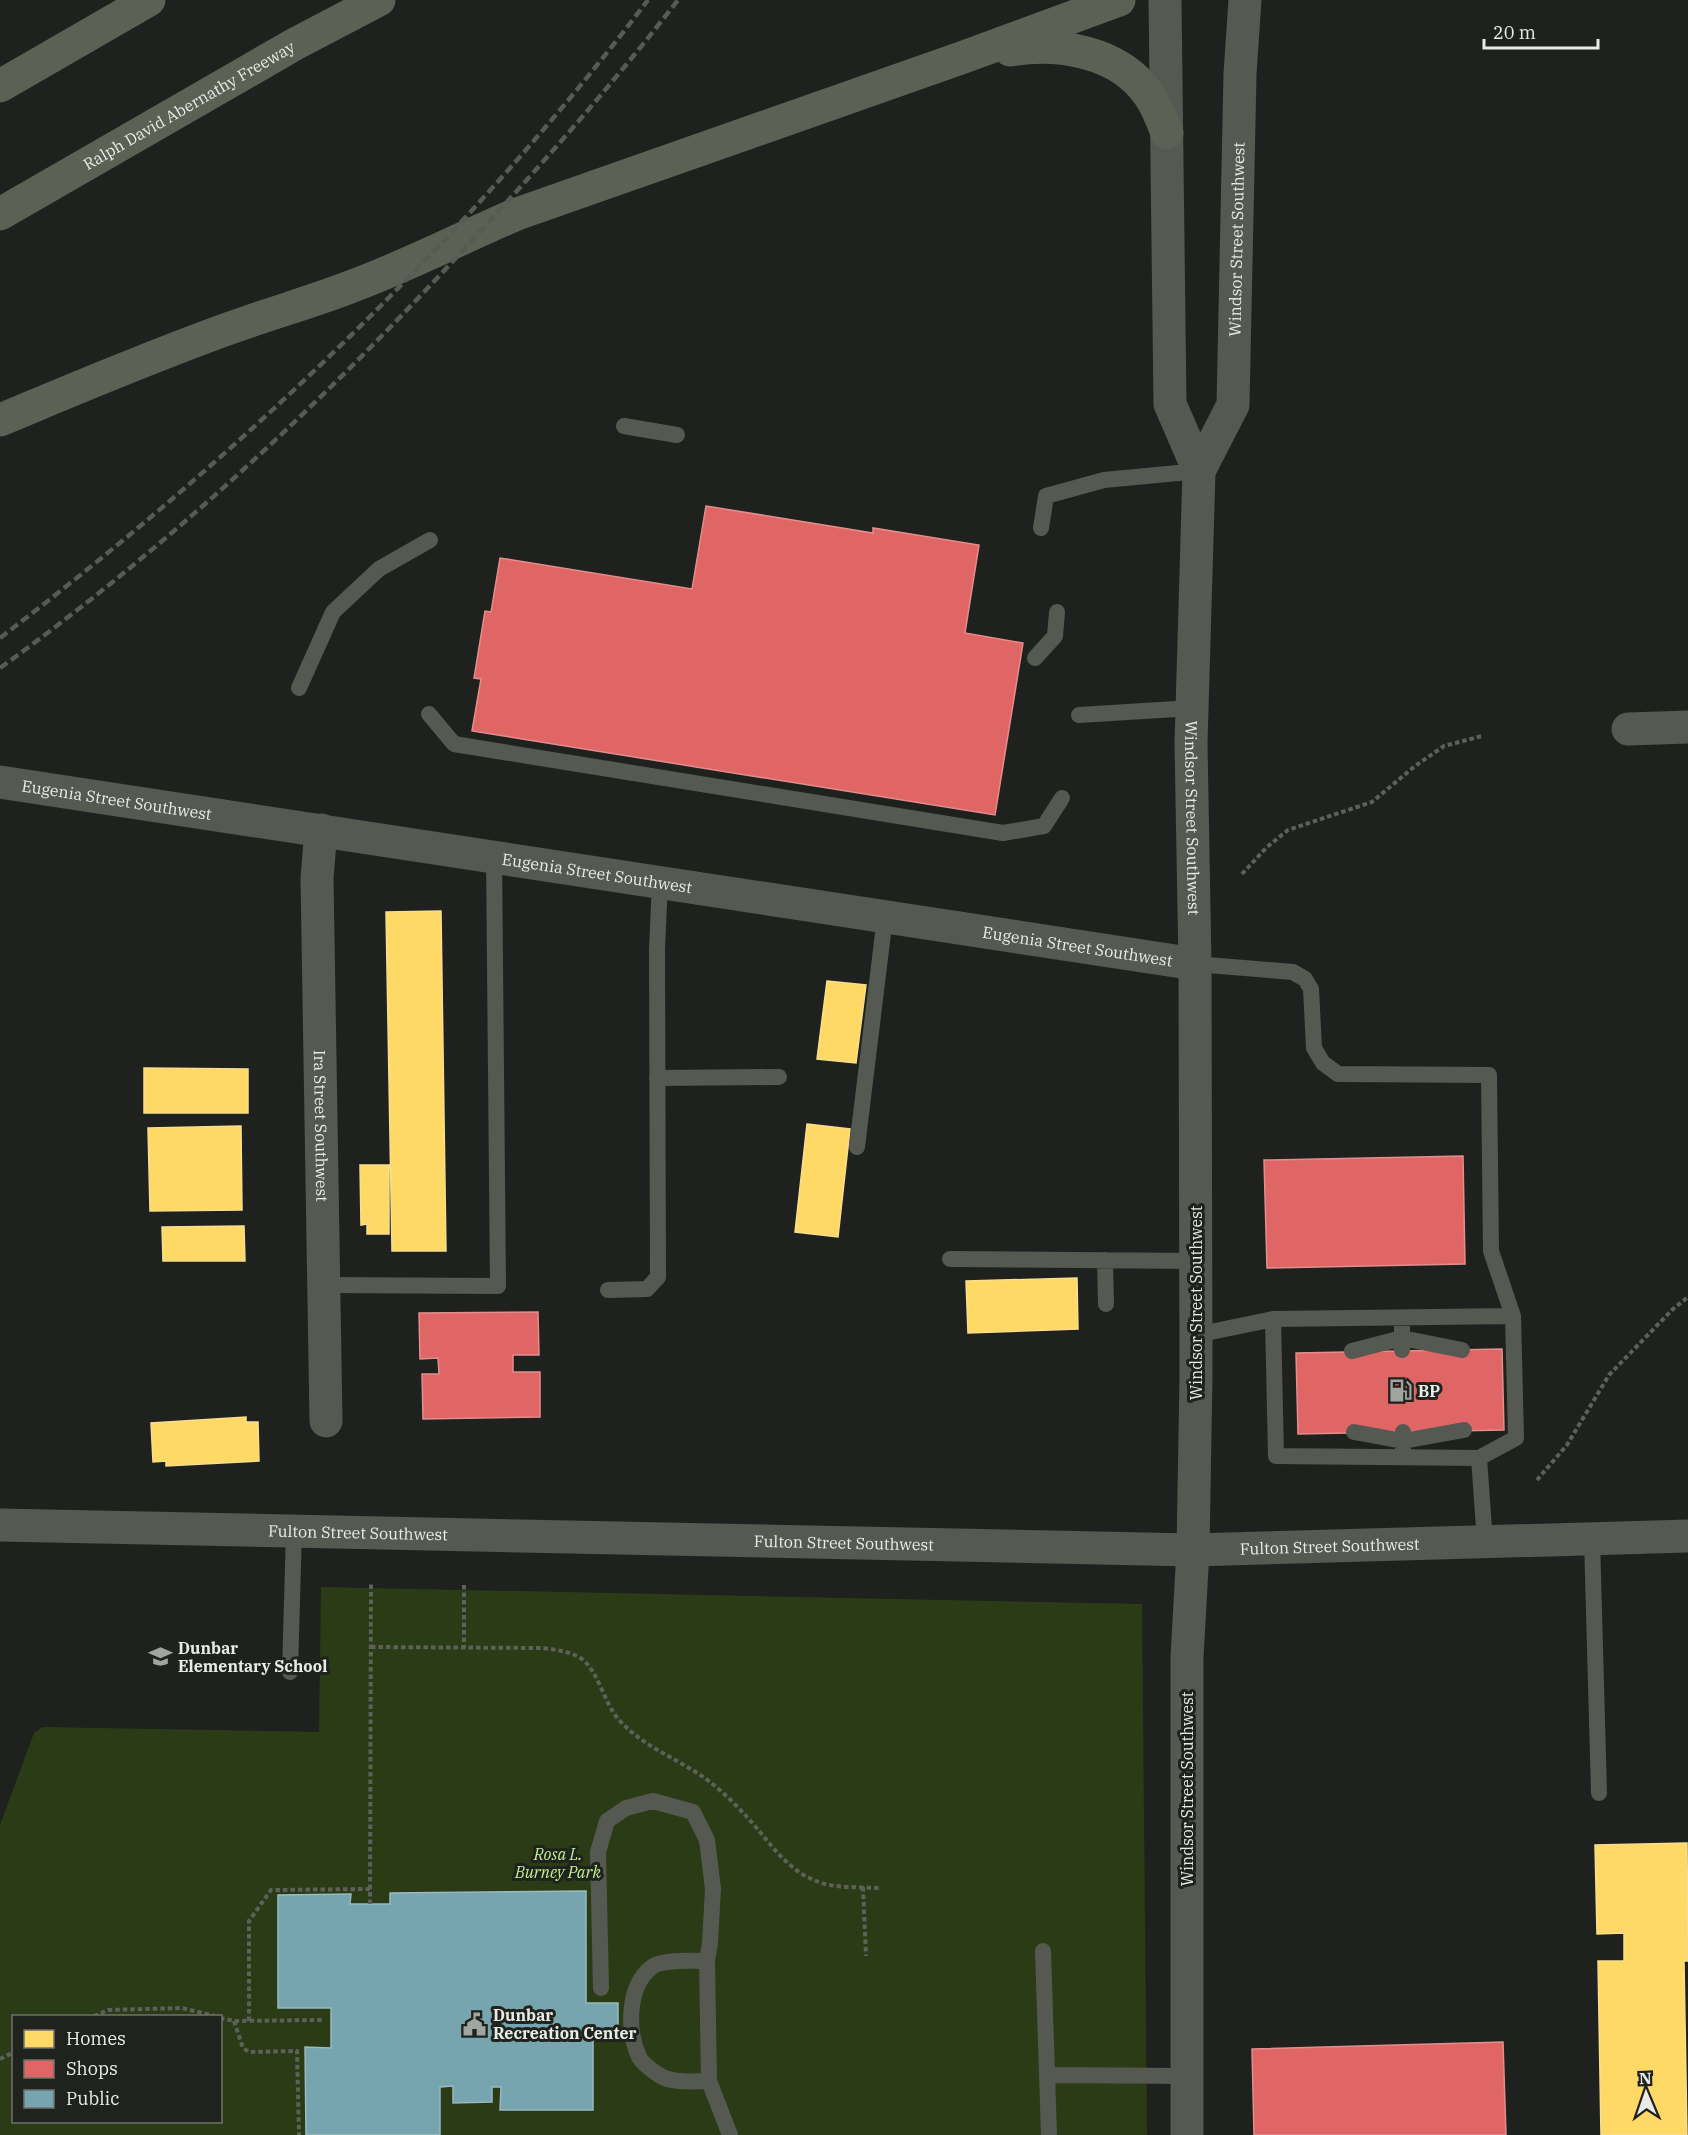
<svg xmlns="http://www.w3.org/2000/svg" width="1688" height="2135" font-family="'IBM Plex Serif',serif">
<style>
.green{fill:#2a3b15;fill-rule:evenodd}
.homes{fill:#ffd966;stroke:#f8de8d;stroke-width:1.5}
.shops{fill:#e06666;stroke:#e38e8d;stroke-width:1.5}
.public{fill:#76a5af;stroke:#98bac0;stroke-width:1.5}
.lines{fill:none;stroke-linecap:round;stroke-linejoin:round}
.path{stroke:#5e615b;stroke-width:4;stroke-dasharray:4.5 3;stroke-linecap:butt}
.service{stroke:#555951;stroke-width:16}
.minor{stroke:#555951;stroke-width:33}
.tertiary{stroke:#555951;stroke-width:33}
.motorway{stroke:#5b6155;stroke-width:33}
.rail{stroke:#575a55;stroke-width:4.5;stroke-dasharray:9 4.5;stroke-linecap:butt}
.labels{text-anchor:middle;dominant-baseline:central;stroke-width:6;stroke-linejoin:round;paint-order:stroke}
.street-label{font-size:16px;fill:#e9ebe7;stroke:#1f221d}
.poi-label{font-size:16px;font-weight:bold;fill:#e9ebe7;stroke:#1f221d;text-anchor:start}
.park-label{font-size:16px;font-style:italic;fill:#c1ef92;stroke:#1f221d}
</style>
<rect width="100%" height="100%" fill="#1f211e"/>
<path class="green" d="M321,1587L1142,1604L1147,2135H0V1825L34,1733L43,1727L319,1732ZM14,2016H220V2122H14Z"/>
<path class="homes" d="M441,911L446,1251H392L386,912Z
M827,981L866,985L856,1063L817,1059Z
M144,1068L248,1069V1113H144Z
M807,1124L850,1129L838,1237L795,1232Z
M241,1126L242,1210L150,1211L148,1128Z
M360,1165H389V1234H367V1224L361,1225Z
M244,1226L245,1261H163L162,1227Z
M1077,1278L1078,1329L968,1333L966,1281Z
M246,1417V1422H258L259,1461L166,1466V1461L153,1462L151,1423Z
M1687,1843L1688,1961H1684L1687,2135H1601L1598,1961H1624V1933L1597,1934L1595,1845Z"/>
<path class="shops" d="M706,506L873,533V528L979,545L965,633L1023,643L995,815L472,731L481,679L474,678L485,611L491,612L500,558L692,589Z
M1463,1156L1465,1264L1267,1268L1264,1160Z
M538,1312L539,1355H513V1372H540V1417L423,1419L422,1374H439L438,1358L420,1359L419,1313Z
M1502,1349L1504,1430L1298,1434L1296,1353Z
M1503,2042L1506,2135H1254L1252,2049Z"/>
<path class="public" d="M586,1891V2003H618V2040H593V2110H500L501,2087H492V2102L453,2103V2086L440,2087V2135H306L305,2047L331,2048V2008H278V1895L351,1894L350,1904H390V1893Z"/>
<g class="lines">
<path class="path" d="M1242,874L1267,847L1288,830L1372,802L1415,766L1444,746L1482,736
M1537,1480L1567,1445L1609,1375L1673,1309L1688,1297
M464,1585V1648
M371,1647L542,1648C556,1650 570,1651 582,1659C599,1672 604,1704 620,1721C646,1749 680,1759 710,1782C723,1792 736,1805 747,1817C771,1843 788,1874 825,1884C842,1888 861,1887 879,1888
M863,1887L866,1956
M370,1904L371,1583
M94,2016L108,2010L182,2008L215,2016
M220,2018L234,2021L323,2020
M234,2021L243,2048L249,2052L297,2051L299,2135
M249,2021V1921L271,1890L370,1889
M0,2059L14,2052"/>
<path class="service" d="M624,426L677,435
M1041,528L1046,496L1104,480L1199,471
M1035,658L1055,636L1057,612
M299,688L333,612L379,569L430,540
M429,714L454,744L1003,833L1044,826L1062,798
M1079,715L1192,708
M1195,964L1293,972L1305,979L1311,989L1314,1048L1323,1063L1338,1074L1489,1075L1491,1251L1513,1316
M657,1078L779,1077
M857,1147L885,917
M950,1259L1196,1261
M1105,1260L1106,1304
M324,1285L498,1286L494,856
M608,1290L647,1289L658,1277L657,949L660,882
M1273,1319L1276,1456L1479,1458
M1196,1335L1273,1319L1513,1316L1516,1438L1479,1458L1485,1542
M1402,1350V1338L1462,1350
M1352,1351L1402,1338V1327
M1354,1432L1403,1441V1451
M1403,1432V1441L1464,1430
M1592,1539L1599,1793
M290,1672L294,1531
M1043,1951L1049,2135
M707,1961C693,1961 663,1959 652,1967C627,1986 627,2030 639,2057C642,2063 653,2071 659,2075C673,2084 693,2081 709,2081
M601,1988L598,1852L607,1821L626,1808L653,1801L693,1812L707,1840L713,1889L710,1943L707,1961L709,2081L730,2135
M1047,2075L1186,2076"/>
<g class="minor">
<path d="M1628,729L1688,727"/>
<path id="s1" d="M0,782L1195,964"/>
<path id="s2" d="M321,830L317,878L326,1421"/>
</g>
<g class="tertiary">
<path id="s3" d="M1165,0L1170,404L1199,471L1191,743L1195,964L1196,1376L1193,1550L1187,1657V2135"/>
<path id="s4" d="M1199,471L1233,405L1240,74L1245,0"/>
<path id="s5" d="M0,1525L1193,1550L1688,1536"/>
</g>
<g class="motorway">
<path d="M1010,50C1058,42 1119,51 1149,95C1157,106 1162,120 1167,133"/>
<path d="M0,86L149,0"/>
<path id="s6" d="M0,214L295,44L379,0"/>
<path d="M0,420C77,388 154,355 233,327C272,313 311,302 350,287C407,266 461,238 517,214L961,58L1119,0"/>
</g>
<path class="rail" d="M0,638C241,454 464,242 648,0
M0,668C190,531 359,368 514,194C571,131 626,67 678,0"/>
</g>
<defs>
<symbol id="fuel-bare" viewBox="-9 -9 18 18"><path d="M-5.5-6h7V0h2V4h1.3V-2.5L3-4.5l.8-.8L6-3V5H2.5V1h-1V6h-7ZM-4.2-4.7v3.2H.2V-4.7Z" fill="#a2a4a1" stroke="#1f221d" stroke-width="2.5" paint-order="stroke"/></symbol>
<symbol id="school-bare" viewBox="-9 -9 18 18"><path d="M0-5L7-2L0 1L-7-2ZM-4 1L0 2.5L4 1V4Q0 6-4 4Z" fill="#a2a4a1" stroke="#1f221d" stroke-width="2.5" paint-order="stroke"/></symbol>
<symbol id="civic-bare" viewBox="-9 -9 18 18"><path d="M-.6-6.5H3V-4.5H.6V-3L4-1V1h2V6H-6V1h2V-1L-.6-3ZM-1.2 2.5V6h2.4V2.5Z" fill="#a2a4a1" stroke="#1f221d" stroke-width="2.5" paint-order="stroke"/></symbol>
</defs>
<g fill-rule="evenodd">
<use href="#fuel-bare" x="1384" y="1374" width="33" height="33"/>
<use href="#school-bare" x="144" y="1640" width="33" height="33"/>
<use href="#civic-bare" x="458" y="2008" width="33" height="33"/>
</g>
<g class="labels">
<g class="street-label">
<text stroke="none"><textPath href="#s6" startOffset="218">Ralph David Abernathy Freeway</textPath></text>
<text stroke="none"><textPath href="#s4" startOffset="240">Windsor Street Southwest</textPath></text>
<text stroke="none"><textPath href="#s1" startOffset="118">Eugenia Street Southwest</textPath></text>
<text stroke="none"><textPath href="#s3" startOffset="824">Windsor Street Southwest</textPath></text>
<text stroke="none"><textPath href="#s1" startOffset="604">Eugenia Street Southwest</textPath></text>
<text stroke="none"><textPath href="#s1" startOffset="1090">Eugenia Street Southwest</textPath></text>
<text stroke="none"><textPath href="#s2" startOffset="296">Ira Street Southwest</textPath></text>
<text transform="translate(1196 1303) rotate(-90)">Windsor Street Southwest</text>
<text stroke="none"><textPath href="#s5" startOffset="358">Fulton Street Southwest</textPath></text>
<text stroke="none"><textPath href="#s5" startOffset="844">Fulton Street Southwest</textPath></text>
<text stroke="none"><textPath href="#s5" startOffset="1330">Fulton Street Southwest</textPath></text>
<text transform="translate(1187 1789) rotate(-90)">Windsor Street Southwest</text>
</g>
<g class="poi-label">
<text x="1418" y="1391">BP</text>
<text x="178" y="1648">Dunbar<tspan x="178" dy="18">Elementary School</tspan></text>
<text x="493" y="2015">Dunbar<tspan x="493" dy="18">Recreation Center</tspan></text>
</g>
<g class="park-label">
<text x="558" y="1854">Rosa L.<tspan x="558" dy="18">Burney Park</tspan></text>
</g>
</g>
<rect x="12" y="2015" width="210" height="108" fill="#1f221d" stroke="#70726e" stroke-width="1.5"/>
<rect x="24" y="2030" width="30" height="18" fill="#ffd966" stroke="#70726e" stroke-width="1.5"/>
<text x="66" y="2045" font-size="18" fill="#e9ebe7">Homes</text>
<rect x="24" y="2060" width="30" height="18" fill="#e06666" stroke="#70726e" stroke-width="1.5"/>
<text x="66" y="2075" font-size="18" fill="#e9ebe7">Shops</text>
<rect x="24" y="2090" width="30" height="18" fill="#76a5af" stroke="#70726e" stroke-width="1.5"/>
<text x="66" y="2105" font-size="18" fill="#e9ebe7">Public</text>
<g transform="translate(1646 2093) rotate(358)" stroke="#1f221d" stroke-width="4.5" paint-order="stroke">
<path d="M0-4.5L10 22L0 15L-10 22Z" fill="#e9ebe7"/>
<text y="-9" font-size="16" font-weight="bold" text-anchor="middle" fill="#e9ebe7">N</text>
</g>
<path d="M1484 39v9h114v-9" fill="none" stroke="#e9ebe7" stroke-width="3"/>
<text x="1493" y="39" font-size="18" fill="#e9ebe7" stroke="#1f221d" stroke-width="4.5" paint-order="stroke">20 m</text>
</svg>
